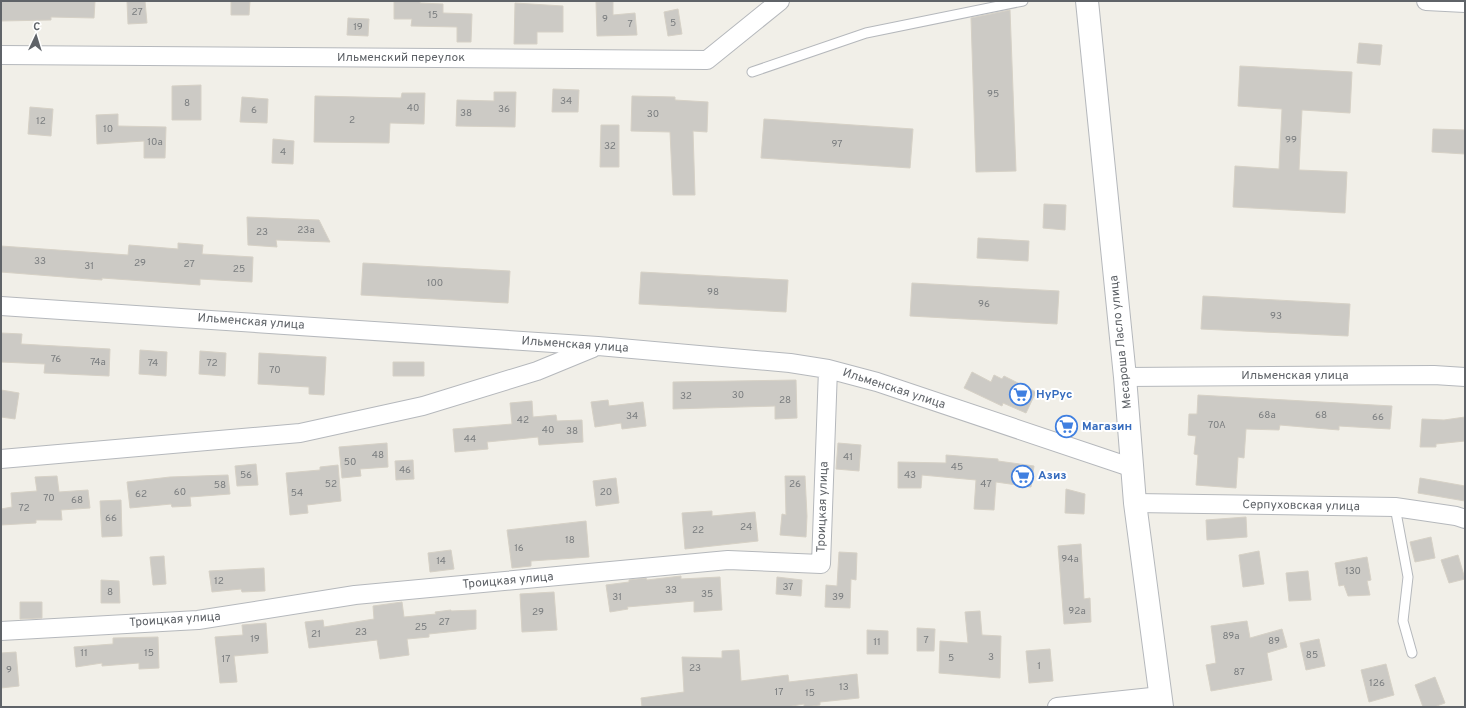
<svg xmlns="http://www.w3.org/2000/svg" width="1466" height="708" font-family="Overpass,sans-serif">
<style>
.building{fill:#cccac5;stroke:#d6d1c6}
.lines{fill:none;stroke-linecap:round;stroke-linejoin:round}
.service-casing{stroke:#b5b8bc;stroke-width:11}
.minor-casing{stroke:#b5b8bc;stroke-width:20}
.tertiary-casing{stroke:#b5b8bc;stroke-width:24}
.service{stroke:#fff;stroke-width:9}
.minor{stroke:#fff;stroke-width:18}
.tertiary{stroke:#fff;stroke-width:22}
.labels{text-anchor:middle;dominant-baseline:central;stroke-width:4;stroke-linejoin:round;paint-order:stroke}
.number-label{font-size:10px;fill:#7a7d7f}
.street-label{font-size:12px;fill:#5f6368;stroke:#fff}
.shop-label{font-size:12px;font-weight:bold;fill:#366cbe;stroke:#fff;text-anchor:start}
</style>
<rect width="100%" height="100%" fill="#f1efe8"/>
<path class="building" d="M1,1H95L94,18L51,17V20L1,21Z
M127,1H145L147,23L128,24Z
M231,1H250L249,15H231Z
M394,1H420V3L443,4V13L472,14L471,42H457V27L411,26L412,19H394Z
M613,1V15L635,13L637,35L597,36L596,2Z
M515,3L563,6V32H537V44H514Z
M678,9L682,34L668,36L664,12Z
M1010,10L1016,171L976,172L971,18Z
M348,18L369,19L368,36L347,35Z
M1359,43L1382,45L1380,65L1357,63Z
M1240,66L1352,72L1350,113L1302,110L1299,170L1347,172L1345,213L1233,207L1235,166L1279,169L1282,109L1238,106Z
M201,85V120H172V86Z
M553,89L579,90L578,112H552Z
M494,92H516L515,127L456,126L457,100L494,101Z
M402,93H425L424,124L390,123L389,143L314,142L315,96L401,98Z
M632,96L675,97V100L708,102L707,132L693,131L695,195H673L670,132L631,131Z
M242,97L268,99L267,123L240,122Z
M30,107L53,109L51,136L28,134Z
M118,114V126L166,127L165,158H144V141L97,144L96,115Z
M764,119L913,129L910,168L761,158Z
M601,125H619V167H600Z
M1433,129L1465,130V154L1432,152Z
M273,139L294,141L293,164L272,163Z
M1044,204L1066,205L1065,230L1043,228Z
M247,217L319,220L330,242L276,240L277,247L248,245Z
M978,238L1029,241L1028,261L977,258Z
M178,243L203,245L202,254L253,257L252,282L200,279V285L102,278V280L1,272V246L128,255L129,245L178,249Z
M363,263L510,271L508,303L361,295Z
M641,272L788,280L786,312L639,304Z
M912,283L1059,291L1057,324L910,316Z
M1203,296L1350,304L1348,336L1201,329Z
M1,333L22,334L21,344L110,349L109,376L44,373L45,364L1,362Z
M140,350L167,352L166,376L139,374Z
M200,351L226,353L225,376L199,374Z
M259,353L326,357L324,395L309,394V387L258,384Z
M393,362H424V376H393Z
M972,372L991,382L994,375L1002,379L1004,376L1036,392L1026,413L1003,403L1002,406L964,388Z
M796,380L797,418L775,419V406L673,409V382Z
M1,390L19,393L15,419L1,417Z
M1198,395L1392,406L1390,429L1339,426V430L1280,425L1279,430L1246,429L1244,458L1238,457L1236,488L1196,485L1198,455L1194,454L1196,436L1188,435L1189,414H1197Z
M608,400L609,406L643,402L646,426L622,429L621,423L595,427L591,402Z
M532,401L533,417L556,415L557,421L582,420L583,442L539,445L538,437L487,442L488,449L455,452L453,429L512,424L510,403Z
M1465,417V441L1436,444V447H1420L1422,419L1444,420Z
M387,443L388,467L360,469L361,476L342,478L339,447Z
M838,443L861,445L859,471L836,469Z
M946,455L998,459V461L1034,466L1031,487L996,482L994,510L974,509L976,480L922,475L921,488H898V462L946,463Z
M413,460L414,479L396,480L395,461Z
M256,464L258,485L237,486L235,466Z
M338,465L341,501L307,505L308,513L290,515L286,473L320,470V467Z
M228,475L230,494L190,497L191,506L172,507L171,504L130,508L127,482L170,477Z
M57,476L59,492L88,490L90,508L61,510L62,520H36V523L1,525V509L12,507L11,493L37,491L35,477Z
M785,476H805L807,516L806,537L780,535L782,514L786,515Z
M616,478L619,503L596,506L593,481Z
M1420,478L1465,486V501L1418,493Z
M1066,489L1085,494L1084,514L1065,513Z
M121,500L122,536L102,537L100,501Z
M712,511V516L755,512L758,541L685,549L682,513Z
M1246,517L1247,537L1207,540L1206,520Z
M586,521L589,557L531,561V566L512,568L507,530Z
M1431,537L1435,558L1415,562L1410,542Z
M1081,544L1084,599L1090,598L1091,622L1064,624L1058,546Z
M451,550L454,569L430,572L428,553Z
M1259,551L1264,584L1243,587L1239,555Z
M839,552L857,553L856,580L851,579L850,608L825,607L826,585L837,586Z
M1458,555L1465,579L1449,583L1441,560Z
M164,556L166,584L153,585L150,557Z
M1367,557L1371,580L1367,581L1370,595L1348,596L1344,585L1339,586L1335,563Z
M264,568L265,591L242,592L241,589L212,592L209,571Z
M1308,571L1311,600L1289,601L1286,573Z
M681,576V579L720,577L722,610L694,612V601L627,607L628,609L610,612L606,585L629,582V580L646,578L647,580Z
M777,577L802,580L801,596L776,594Z
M101,580L119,581L120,603H101Z
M554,592L557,630L522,632L520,594Z
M20,602H42V618L20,619Z
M402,602L404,617L436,614L435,612L451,610V611L476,610V629L429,634V637L407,639L409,655L380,659L377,640L309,648L305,622L323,620L324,627L374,619L373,606Z
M980,611L982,635L1001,636L1000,678L939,673L940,641L968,643L965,612Z
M1247,621L1250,638L1282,629L1287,647L1267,653L1272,680L1211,691L1206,665L1216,663L1211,626Z
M266,623L268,653L234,656L237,682L220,683L215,637L243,635L242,625Z
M917,628L935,629L934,651H917Z
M867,630L888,631V654H867Z
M158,637L159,668L139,669V663L102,666V663L76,667L74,647L113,644V638Z
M1319,639L1325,666L1306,670L1300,643Z
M1050,649L1053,681L1029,683L1026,651Z
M739,650L741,681L788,675L789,682L857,674L859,698L820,702V705L804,707V704L786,707H642L641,698L684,692L682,657L722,658V651Z
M16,652L19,686L1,688V653Z
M1386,664L1394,695L1369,702L1361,670Z
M1435,677L1445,703L1434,707H1423L1415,685Z"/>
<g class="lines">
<defs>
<path id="service" d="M752,72L866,33L1023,1
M1395,507L1408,577L1403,621L1412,653"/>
<path id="minor" d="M1426,1L1465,3
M1,55L707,60L780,1
M1,306L598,346L790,363L828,369L877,382L1133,468
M1125,377L1434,375L1465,377
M1,459L300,433L423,406L537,371L593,348
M1135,503L1395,507L1456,516L1465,519
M1,631L198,620L355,595L728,560L821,564L828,369
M1057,707L1161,696"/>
<path id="tertiary" d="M1087,1L1125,377L1135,503L1162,707"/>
</defs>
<use href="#service" class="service-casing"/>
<use href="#minor" class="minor-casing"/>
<use href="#tertiary" class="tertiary-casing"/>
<use href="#service" class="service"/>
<use href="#minor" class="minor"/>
<use href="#tertiary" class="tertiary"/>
</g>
<defs>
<symbol id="supermarket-ring" viewBox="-11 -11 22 22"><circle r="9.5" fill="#fff" stroke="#3f7fe0" stroke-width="1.5"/><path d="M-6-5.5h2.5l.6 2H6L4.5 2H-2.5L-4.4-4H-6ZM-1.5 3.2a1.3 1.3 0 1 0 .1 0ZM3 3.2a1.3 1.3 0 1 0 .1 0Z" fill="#3f7fe0"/></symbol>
</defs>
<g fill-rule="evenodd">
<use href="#supermarket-ring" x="1008" y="382" width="25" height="25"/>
<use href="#supermarket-ring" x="1054" y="414" width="25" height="25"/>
<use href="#supermarket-ring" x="1010" y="464" width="25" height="25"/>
</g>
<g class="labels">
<g class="number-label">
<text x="137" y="12">27</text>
<text x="433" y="15">15</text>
<text x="605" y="19">9</text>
<text x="673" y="23">5</text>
<text x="630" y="24">7</text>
<text x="358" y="27">19</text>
<text x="993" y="94">95</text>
<text x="566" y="101">34</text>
<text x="187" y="103">8</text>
<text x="413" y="108">40</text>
<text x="504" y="109">36</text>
<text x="254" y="110">6</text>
<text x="466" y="113">38</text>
<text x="653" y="114">30</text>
<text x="352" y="120">2</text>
<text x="41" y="121">12</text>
<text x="108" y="129">10</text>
<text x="1291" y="140">99</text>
<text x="155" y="142">10а</text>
<text x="837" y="144">97</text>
<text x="610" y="146">32</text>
<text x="283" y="152">4</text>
<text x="306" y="230">23а</text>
<text x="262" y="232">23</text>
<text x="40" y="261">33</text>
<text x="140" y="263">29</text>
<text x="189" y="264">27</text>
<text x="89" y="266">31</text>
<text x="239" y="269">25</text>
<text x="435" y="283">100</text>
<text x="713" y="292">98</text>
<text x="984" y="304">96</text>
<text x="1276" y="316">93</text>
<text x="56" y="359">76</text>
<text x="98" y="362">74а</text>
<text x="153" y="363">74</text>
<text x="212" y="363">72</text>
<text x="275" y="370">70</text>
<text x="738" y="395">30</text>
<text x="686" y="396">32</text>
<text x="785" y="400">28</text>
<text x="1267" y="415">68а</text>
<text x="1321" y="415">68</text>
<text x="632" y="416">34</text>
<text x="1378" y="417">66</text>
<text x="523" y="420">42</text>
<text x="1217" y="425">70А</text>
<text x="548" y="430">40</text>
<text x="572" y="431">38</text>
<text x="470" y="439">44</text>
<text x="378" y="455">48</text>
<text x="848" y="457">41</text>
<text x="350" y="462">50</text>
<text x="957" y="467">45</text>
<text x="405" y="470">46</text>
<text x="246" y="475">56</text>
<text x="910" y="475">43</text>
<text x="331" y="484">52</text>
<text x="795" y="484">26</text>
<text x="986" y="484">47</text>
<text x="220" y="485">58</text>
<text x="180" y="492">60</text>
<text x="606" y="492">20</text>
<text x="297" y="493">54</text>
<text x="141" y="494">62</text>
<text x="49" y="498">70</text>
<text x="77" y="500">68</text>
<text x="24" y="508">72</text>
<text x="111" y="518">66</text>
<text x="746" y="527">24</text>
<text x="698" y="530">22</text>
<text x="570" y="540">18</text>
<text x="519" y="548">16</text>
<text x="1070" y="559">94а</text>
<text x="441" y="561">14</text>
<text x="1353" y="571">130</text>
<text x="219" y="581">12</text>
<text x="788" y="587">37</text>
<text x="671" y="590">33</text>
<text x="110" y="592">8</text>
<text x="707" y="594">35</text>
<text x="617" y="597">31</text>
<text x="838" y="597">39</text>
<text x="1077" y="611">92а</text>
<text x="538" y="612">29</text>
<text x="444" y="622">27</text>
<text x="421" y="627">25</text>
<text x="361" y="632">23</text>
<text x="316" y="634">21</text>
<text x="1231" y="636">89а</text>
<text x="255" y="639">19</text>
<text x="926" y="640">7</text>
<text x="1274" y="641">89</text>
<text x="877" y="642">11</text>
<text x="84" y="653">11</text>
<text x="149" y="653">15</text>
<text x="1312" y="655">85</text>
<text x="991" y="657">3</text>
<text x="951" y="658">5</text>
<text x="226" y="659">17</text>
<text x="1039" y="666">1</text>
<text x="695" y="668">23</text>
<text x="9" y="670">9</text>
<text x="1239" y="672">87</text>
<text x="1377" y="683">126</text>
<text x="844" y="687">13</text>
<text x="779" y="692">17</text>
<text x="810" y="693">15</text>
</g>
<g class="street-label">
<text x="401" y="58">Ильменский переулок</text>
<text transform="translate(251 322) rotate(4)">Ильменская улица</text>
<text transform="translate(1121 342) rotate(-96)">Месароша Ласло улица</text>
<text transform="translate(575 345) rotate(4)">Ильменская улица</text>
<text x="1295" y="376">Ильменская улица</text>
<text transform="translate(894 389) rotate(18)">Ильменская улица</text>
<text transform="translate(1301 506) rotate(1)">Серпуховская улица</text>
<text transform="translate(823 507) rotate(-88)">Троицкая улица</text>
<text transform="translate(508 581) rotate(-5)">Троицкая улица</text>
<text transform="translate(175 620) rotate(-4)">Троицкая улица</text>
</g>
<g class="shop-label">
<text x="1036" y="395">НуРус</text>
<text x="1082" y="427">Магазин</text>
<text x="1038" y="476">Азиз</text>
</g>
</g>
<rect width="1466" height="708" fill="none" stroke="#5f6368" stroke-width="4"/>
<g transform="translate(36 36) rotate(4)" stroke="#ffffff" stroke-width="3" paint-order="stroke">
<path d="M0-3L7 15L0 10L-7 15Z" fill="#5f6368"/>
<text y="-6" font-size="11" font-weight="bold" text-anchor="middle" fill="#5f6368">С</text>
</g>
</svg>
